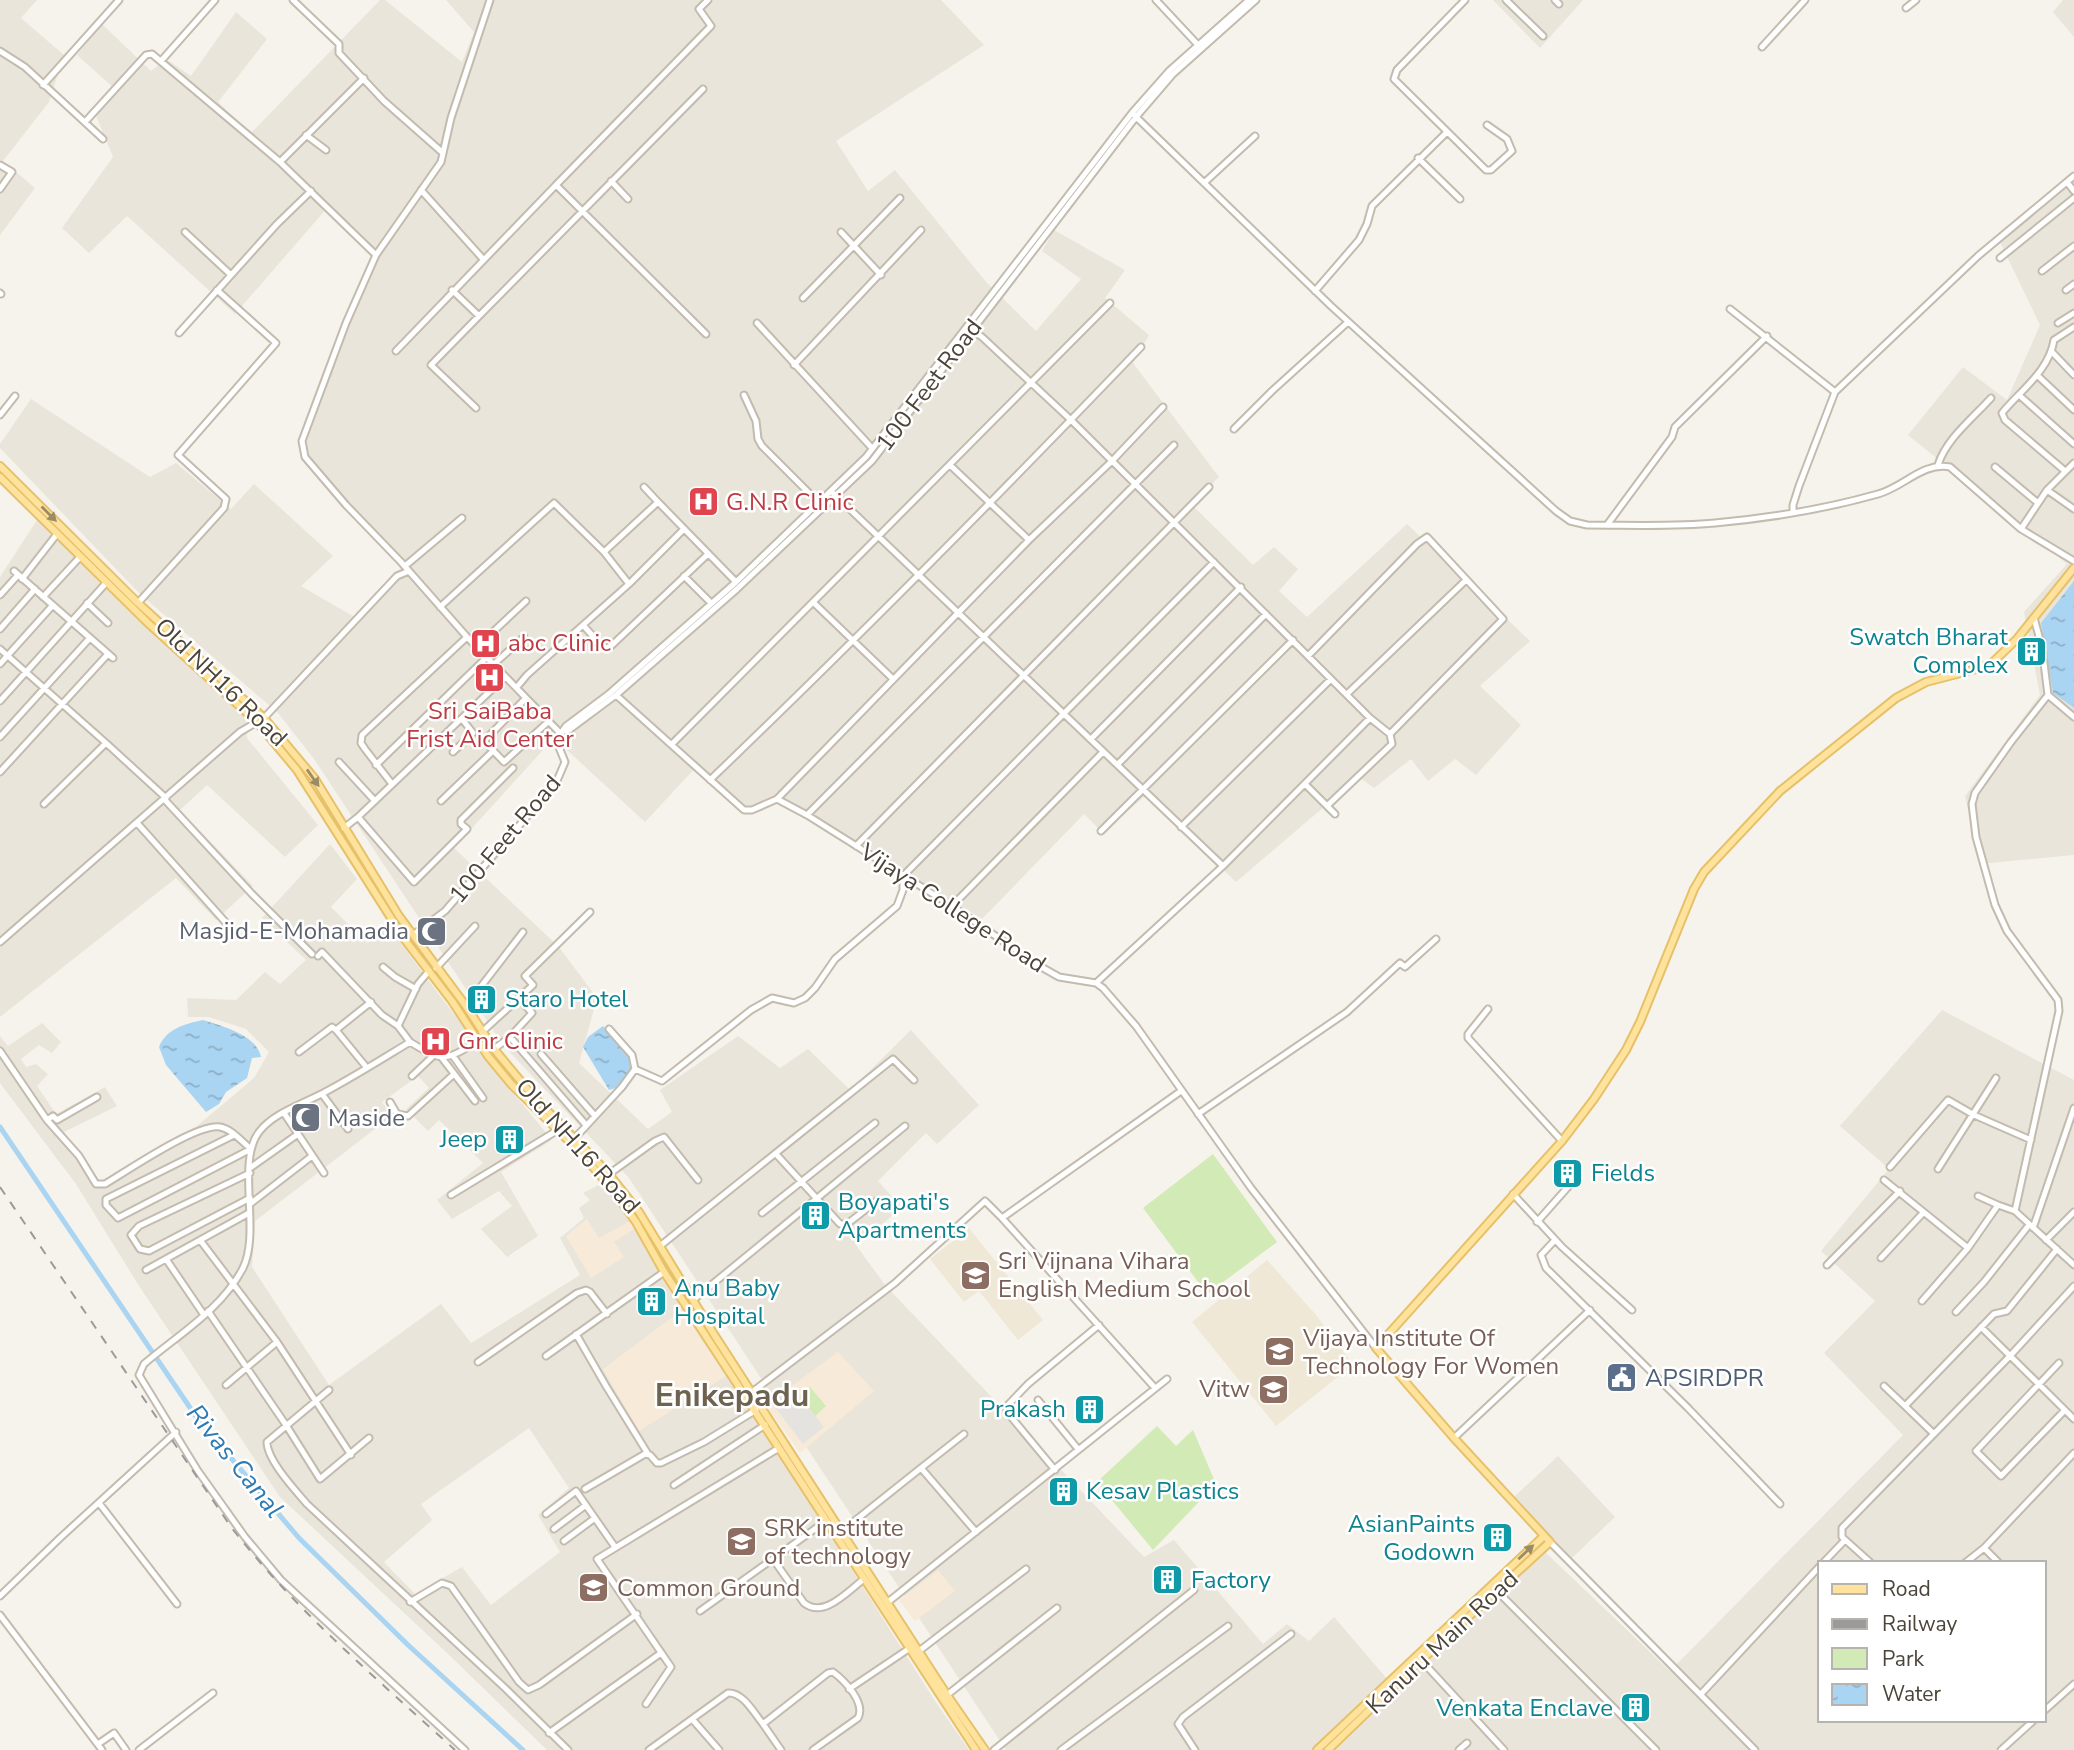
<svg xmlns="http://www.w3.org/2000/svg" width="2074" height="1750" font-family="'Nunito Sans',sans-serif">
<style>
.residential{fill:#eae5da;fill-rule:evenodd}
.commercial{fill:#f7ead8}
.education{fill:#efe8d6}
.green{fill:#d2eab5}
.parking{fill:#e5e3e0}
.water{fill:url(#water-ripples)}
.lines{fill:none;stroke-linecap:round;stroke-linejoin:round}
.canal{stroke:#a9d4f2;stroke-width:5}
.minor-casing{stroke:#c2bbae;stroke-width:9}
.major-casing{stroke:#e6c16a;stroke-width:10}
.minor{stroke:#fff;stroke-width:5}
.major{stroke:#ffe39c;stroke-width:6}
.rail{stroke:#9a9a9a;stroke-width:2;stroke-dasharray:9 9;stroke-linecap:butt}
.oneway{fill:#9c8c66}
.labels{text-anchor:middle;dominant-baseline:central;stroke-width:5;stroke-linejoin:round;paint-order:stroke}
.street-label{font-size:24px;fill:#4b4439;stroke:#fff}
.health-label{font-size:24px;fill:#be3a42;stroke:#fff;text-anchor:start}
.culture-label{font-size:24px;fill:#0d838f;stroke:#fff;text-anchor:start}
.worship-label{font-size:24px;fill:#5b616d;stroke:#fff;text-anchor:end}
.education-label{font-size:24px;fill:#785e54;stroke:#fff;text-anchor:start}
.service-label{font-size:24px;fill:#4e5e75;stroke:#fff;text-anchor:start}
.water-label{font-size:26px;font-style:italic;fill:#2e7ab2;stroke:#fff}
.district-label{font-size:32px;font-weight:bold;fill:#6e6250;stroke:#fff}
</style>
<defs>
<pattern id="water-ripples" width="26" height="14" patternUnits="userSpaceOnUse" patternTransform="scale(1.75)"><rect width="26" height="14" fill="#a9d4f2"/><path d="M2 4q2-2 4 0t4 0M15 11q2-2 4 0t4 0" fill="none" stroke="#8caec5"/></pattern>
</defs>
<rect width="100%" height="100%" fill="#f6f3ec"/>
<path class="residential" d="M0,0H37L21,18L64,55L49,102L3,161L35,188L0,235Z
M380,0H385L462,62L474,32L446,0H941L984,45L836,141L868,191L895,170L986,282L1036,331L1081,279L1042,251L1054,230L1125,270L1105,298L1149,335L1133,363L1219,477L1191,504L1253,565L1274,547L1298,569L1279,591L1307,617L1407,524L1530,641L1480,686L1521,725L1476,775L1455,759L1428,781L1411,759L1374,788L1359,777L1236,882L1146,795L1103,833L1084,814L982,919L783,797L748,810L697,766L645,822L554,738L454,848L559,947L597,998L579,1063L648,1129L672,1112L660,1090L738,1036L780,1068L808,1049L850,1090L911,1030L979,1105L937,1144L926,1133L878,1181L902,1208L856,1245L885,1285L1144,1557L1174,1540L1263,1644L1287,1624L1309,1641L1334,1617L1389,1681L1317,1750H1006L629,1178L503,1045L314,759L278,713L140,594L0,448V444L31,399L150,477L176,463L231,509L254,484L333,556L301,586L356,618L403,566L304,449L375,255L328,207L235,314L127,216L89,253L62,228L113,157L95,113L114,88L77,55L102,24L151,71L166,59L191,76L236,12L267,39L218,102L251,133Z
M1493,0H1583L1540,48Z
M2063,0H2074V37L2053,12Z
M2074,175V855L1980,864L1965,796L2040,695L2024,612L2067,564L1908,435L1963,367L2007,400L2040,325L1999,240Z
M37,520L160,640L246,719L247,738L318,825L285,857L207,785L180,810L253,886L216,920L176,878L0,1017V577Z
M330,844L357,879L331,907L367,943L387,925L510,1089L552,1140L501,1172L538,1236L507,1257L481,1229L512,1206L499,1191L452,1219L437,1200L483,1163L439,1120L428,1131L406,1109L429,1088L418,1076L382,1102L392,1116L255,1221L252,1267L329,1385L441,1304L471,1343L580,1275L560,1238L584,1218L579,1208L590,1200L583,1193L603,1183L616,1197L935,1701L969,1750H547L447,1653L280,1497L139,1286L76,1184L0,1083V1036L8,1046L42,1023L61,1042L52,1053L39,1045L21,1059L26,1067L36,1064L48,1074L37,1086L56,1114L105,1087L117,1106L64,1132L101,1182L197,1126L254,1078L269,1052L246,1029L209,1017H188L187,998L236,1000L265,972L280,984L306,960L262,918ZM529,1428L569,1488L538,1515L560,1552L491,1605L462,1567L415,1594L384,1562L432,1520L421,1504Z
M1942,1010L2074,1080V1750H1335L1416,1670L1544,1551L1670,1671L1903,1435L1824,1353L1875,1301L1821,1251L1889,1169L1840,1126ZM1820,1563H2044V1720H1820Z
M1558,1456L1615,1517L1572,1558L1514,1497Z"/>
<path class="commercial" d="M587,1219L599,1238L632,1220L637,1227L614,1242L624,1257L591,1278L566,1236Z
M682,1310L726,1376L639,1431L603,1369Z
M838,1352L874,1391L800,1453L766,1405Z
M938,1570L955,1591L915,1621L899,1600Z"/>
<path class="education" d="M969,1228L1043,1320L1018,1340L979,1291L964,1302L930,1259Z
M1267,1260L1317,1316L1353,1365L1276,1426L1192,1322Z"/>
<path class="green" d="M1213,1154L1277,1242L1207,1294L1143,1208Z
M810,1387L826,1406L815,1416L799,1396Z
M1157,1426L1176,1446L1193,1430L1216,1484L1153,1550L1097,1482Z"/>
<path class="parking" d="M791,1386L824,1427L803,1444L771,1402Z"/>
<path class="water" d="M2074,581V708L2053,693L2041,623Z
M203,1020C222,1026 257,1035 261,1057L252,1058L247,1078L226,1092L219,1104L206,1112L166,1065L159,1047C167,1028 185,1024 203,1020Z
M603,1026L632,1059L631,1070L619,1087L609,1090L583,1047L588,1037Z"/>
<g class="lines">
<path class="canal" d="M0,1127L197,1418L299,1538L408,1645L523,1750"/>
<defs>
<path id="minor" d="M293,0L339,44V53L384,101L443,153
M490,0L451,118L441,162L376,255L346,323L302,441L305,457L346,505L401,562L467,637L561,734
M1156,0L1198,45
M1465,0L1397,70L1394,79L1486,170H1491L1512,151L1507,139L1487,125
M1506,0L1543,36
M1555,0L1559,4
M1906,8L1916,0
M1762,47L1805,0
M0,51L25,67L103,139
M161,61L215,0
M43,85L119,0
M1132,113L1331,306L1556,511L1570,521L1587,525C1629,525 1673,527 1715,523C1770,518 1825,509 1878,494C1904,487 1922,462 1950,467L2021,529L2074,561
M85,122L146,55L152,54L280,162L376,255
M306,135L326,150
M1418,158L1460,199
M280,162L364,78
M0,165L12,172L0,189
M611,181L628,199
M2067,182L2074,191
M1204,183L1255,136
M421,190L483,259
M185,232L231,275
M841,232L881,275
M2000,258L2074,198
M2042,271L2074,246
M452,290L479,316L703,89
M2066,290L2074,284
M1315,291L1359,240L1367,224L1372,206L1447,132
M0,293L1,294
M803,298L900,198
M1730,309L1835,392
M757,323L872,448
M2058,323L2074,313
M971,330L982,337L1071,420L1370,718L1390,734L1392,744L1328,805
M179,333L277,224L311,191
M706,334L556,185L711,26L699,9L708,0
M396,351L556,185
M2052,352L2074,375
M794,365L921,230
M2037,375L2074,410
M744,395L756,421L758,439L762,446L818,502
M2019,395L2074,444
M476,408L431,365L479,316
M0,415L15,396
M1234,429L1272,391L1348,322
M950,465L1029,540
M1938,465C1946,439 1973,418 1991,398
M1995,467L2038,503
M2065,471L2005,420L2002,413C2021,390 2049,371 2054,340L2074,327
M644,487L658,502
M2047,490L2074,509
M833,493L1223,866L1370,718
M1793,512V505L1799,486L1835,392L1978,256L2074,176
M1607,525L1672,437L1675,427L1767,336
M2021,529L2047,490L2074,463
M604,552L658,502L736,582
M405,566L462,518
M14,571L113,658
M684,576L711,603
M22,579L57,534
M0,595L18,575
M43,597L80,557
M87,603L108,623
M138,603L224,508L226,499L178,455L276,343L217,290
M814,603L893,679
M440,607L554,503L604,552L629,584
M2034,618L2042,647L2048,695L2074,717
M583,625L600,644L606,648L611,646L708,554
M0,629L35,589
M477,647L526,601
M0,649L106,743L44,804
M1308,656L1417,544L1427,537L1503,619L1390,734
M0,664L53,605
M494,664L524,637
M517,687L527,675L629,584L684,529
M1347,694L1465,581
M616,695L744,810H752L777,799L807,815L952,906L1036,964L1059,977L1096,983L1103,988L1136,1026L1251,1188L1376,1348
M2048,695L2011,742L1975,793L1972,804L1976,837L1995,905L2007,931L2058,1000L2059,1011L2015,1211L2074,1265
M526,698L484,741L504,762L549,721
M0,701L106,583
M264,718L397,576L409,571
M563,731L569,730L616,695L737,589L872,461L1136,117L1172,75L1256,0
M0,737L89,639
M1091,739L1241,587
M106,743L166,798
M672,744L1110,303
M453,752L473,733L462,719
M339,762L375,801
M1118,764L1266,614
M376,765L487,657
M0,772L108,654
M710,780C857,639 1000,494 1141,347
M392,784L365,749L361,743L362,735L467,637
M1305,784L1335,814
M777,799L1029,540L1112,461L1163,407
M165,800L252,894L312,954
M441,801L493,751
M807,815L1174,445
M358,817L414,882L467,829L461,824V820L513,768
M138,824L236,934
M1181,827L1331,679
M344,828L358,817L505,677
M1101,831L1293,640
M856,846L1209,487
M952,906L1102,753
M413,935L445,911L556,783L565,762L556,740L566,726L610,693L736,582L866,457L1132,113L1170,70L1249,0
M0,942L240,732L257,722
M318,956L322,952L382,1015L398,1026L410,1042
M383,967L395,977L416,989
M436,968L475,926
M1096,983L1223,866
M519,998L533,985L525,976L590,912
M466,1006L523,932
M1488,1009L1468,1034V1038L1562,1141
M398,1026L418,984L429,971
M336,1030L367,1068
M482,1032L519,998L532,1013L510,1037L586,1125
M494,1049L510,1037
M0,1051L47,1120L79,1156L96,1184H105C127,1171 197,1123 220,1127C232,1129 242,1142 251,1149L118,1218L106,1205V1199L234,1135
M299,1052L332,1027L336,1030L371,1002
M541,1054L595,1116
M453,1056L483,1098
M442,1058L475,1101
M635,1069L662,1081L751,1010L772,998L794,1003L805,998L815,988L835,959L897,906L903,890V876L1214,562
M412,1076L433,1056
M322,1094L348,1129
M390,1102L397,1114L408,1116L454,1074
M284,1113L324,1173
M1198,1114L1347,1012L1400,963L1405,967L1436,939
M47,1120L53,1116L57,1120L97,1097
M575,1138L622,1087L635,1069L632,1055L609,1029
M776,1154L840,1224H847L878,1200
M1890,1167L1948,1100L1974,1115L2031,1140
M250,1168L298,1134
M1938,1169L1996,1078
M609,1174L655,1141L664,1137L698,1180
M1884,1180L1968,1248L1998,1205L2015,1211
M1513,1194L1562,1247L1632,1310
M451,1195L558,1130
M1978,1196L1998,1205
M250,1198L149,1251L140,1249L131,1235L139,1226L250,1173
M250,1204L312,1156
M762,1213L875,1123
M1002,1218L1155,1388
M1537,1222L1575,1179
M2033,1228L2074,1108
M200,1240L277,1342L351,1455
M1555,1240L1541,1255L1546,1268L1688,1408L1780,1504
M2046,1240L2074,1212
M660,1246L893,1059L914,1080
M1881,1258L1923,1213
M166,1259L204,1315
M1827,1265L1900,1191
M146,1270L249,1213
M693,1300L905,1126
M1922,1301L1968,1248
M208,1311L286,1425L320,1479L369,1438
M1956,1312L1984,1282L2029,1225
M1981,1327L2074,1419
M576,1334L606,1386L648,1454
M546,1356L664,1272
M478,1362L577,1293L586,1290L590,1292L607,1314
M2059,1363L1976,1451L2001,1476L2065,1410
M226,1385L277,1342
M1884,1386L1905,1406
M329,1390L267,1442C267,1460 295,1490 307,1504L506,1689L568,1750
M752,1392L895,1283L985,1201L1002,1218L1181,1091
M1038,1400L1078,1449
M1934,1434L1905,1406L1906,1405L1994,1314L2007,1311L2057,1249
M1454,1438L1590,1310
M921,1468L964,1434
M1055,1470L1007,1412V1406L1028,1384L1099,1325
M674,1485L765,1425
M585,1489L645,1454L650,1455L657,1463H661L704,1442L756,1410
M99,1503L177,1604
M546,1514L576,1491L615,1547
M554,1529L586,1505
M842,1531L921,1468L976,1532
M564,1541L595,1518
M1550,1542L1755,1750
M1984,1548L1999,1563
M773,1559L804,1603C824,1619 848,1591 864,1579
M1823,1563L1845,1540
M1871,1563L1842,1537V1528L2010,1356L2074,1286
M1965,1563L1984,1548L2074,1453
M1497,1591L1656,1750
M0,1596L60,1538L176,1432
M410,1602L442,1583L451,1586L519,1682L528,1690L539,1685L637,1614
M888,1602L1167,1379
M700,1611L826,1521
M0,1615L102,1750
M919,1651L1026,1569
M1421,1660L1504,1750
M849,1689L910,1648
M1701,1694L1820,1566
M947,1695L1057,1608
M646,1704L671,1667L597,1559L779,1448
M2044,1711L2074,1684
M692,1719L719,1750
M549,1733L661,1653
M98,1744L114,1733L126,1750
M139,1750L213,1693
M465,1750L281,1580L245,1537L198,1471L139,1375L144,1364C178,1335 222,1309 243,1268C261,1232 236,1162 259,1132C274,1112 306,1103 327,1091C355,1076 382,1059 410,1042C443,1062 444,1062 478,1041
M649,1750L728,1693C743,1692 754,1713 763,1724
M781,1750L763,1724L828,1673L833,1672C845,1681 866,1703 858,1718L813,1750
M994,1750L1194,1590
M1061,1750L1228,1626
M1195,1750L1178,1724L1183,1717L1291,1634
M1459,1750L1467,1743
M2001,1750L2034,1720"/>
<path id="major" d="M0,466L138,603L264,718L315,779L399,916L466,1006L494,1049L533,1096L609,1174L639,1212L715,1336L947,1695L985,1750
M0,477L148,623L257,722L297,770L405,940L452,1001L488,1056L512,1085L581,1153L616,1194L636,1222L664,1272L976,1750
M1317,1750L1544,1536
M1328,1750L1416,1665L1550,1542L1454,1438L1376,1348L1562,1141L1594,1099L1626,1050L1640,1022L1694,889L1704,872L1780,791L1896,698L1926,682L1980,668L1993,662L2017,639L2074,568"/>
</defs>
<use href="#minor" class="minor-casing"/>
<use href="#major" class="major-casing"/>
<use href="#minor" class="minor"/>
<use href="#major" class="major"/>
<path class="rail" d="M0,1187L231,1527C297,1612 376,1678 455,1750"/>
</g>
<defs><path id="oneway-solid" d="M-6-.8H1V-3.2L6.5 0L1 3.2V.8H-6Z" transform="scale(1.75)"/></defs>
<g class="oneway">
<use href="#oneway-solid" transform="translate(49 514) rotate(45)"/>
<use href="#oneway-solid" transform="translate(313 778) rotate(55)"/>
<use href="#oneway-solid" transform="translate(1526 1552) rotate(-43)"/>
</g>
<defs>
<symbol id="hospital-square" viewBox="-11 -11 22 22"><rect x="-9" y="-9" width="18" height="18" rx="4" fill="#e0444e" stroke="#fff"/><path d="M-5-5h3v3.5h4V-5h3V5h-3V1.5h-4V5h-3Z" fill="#fff"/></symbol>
<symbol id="building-square" viewBox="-11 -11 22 22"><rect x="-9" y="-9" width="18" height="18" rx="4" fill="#0f9aa8" stroke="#fff"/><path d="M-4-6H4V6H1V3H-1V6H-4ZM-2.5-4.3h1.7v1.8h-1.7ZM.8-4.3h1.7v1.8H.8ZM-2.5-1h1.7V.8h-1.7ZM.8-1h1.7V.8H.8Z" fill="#fff"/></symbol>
<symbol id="mosque-square" viewBox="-11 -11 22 22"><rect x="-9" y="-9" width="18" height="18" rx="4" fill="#6b7280" stroke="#fff"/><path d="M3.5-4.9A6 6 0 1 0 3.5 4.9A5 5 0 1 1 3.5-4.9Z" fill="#fff"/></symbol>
<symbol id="school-square" viewBox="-11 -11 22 22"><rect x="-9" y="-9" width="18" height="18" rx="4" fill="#8d6e63" stroke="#fff"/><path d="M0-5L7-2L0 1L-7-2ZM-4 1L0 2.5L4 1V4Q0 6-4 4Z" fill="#fff"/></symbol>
<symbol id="university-square" viewBox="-11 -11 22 22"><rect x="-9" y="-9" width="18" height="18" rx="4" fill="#8d6e63" stroke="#fff"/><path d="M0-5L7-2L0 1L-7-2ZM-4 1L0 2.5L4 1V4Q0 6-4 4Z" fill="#fff"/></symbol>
<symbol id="civic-square" viewBox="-11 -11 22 22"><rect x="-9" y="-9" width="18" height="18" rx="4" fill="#5c6f8a" stroke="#fff"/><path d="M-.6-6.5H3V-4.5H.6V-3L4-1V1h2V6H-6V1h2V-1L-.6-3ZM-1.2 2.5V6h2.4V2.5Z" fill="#fff"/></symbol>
</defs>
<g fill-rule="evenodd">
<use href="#hospital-square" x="686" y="484" width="35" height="35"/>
<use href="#hospital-square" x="468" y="626" width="35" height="35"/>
<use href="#building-square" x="2014" y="634" width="35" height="35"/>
<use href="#hospital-square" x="472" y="660" width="35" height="35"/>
<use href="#mosque-square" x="414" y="914" width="35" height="35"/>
<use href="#building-square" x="464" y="982" width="35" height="35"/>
<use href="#hospital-square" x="418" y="1024" width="35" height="35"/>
<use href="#mosque-square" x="288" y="1100" width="35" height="35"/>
<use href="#building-square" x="492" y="1122" width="35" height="35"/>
<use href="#building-square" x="1550" y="1156" width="35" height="35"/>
<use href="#building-square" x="798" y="1198" width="35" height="35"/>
<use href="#school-square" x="958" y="1258" width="35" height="35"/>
<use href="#building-square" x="634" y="1284" width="35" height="35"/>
<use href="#university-square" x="1262" y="1334" width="35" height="35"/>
<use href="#civic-square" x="1604" y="1360" width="35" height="35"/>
<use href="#university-square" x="1256" y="1372" width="35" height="35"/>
<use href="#building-square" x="1072" y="1392" width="35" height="35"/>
<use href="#building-square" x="1046" y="1474" width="35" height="35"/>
<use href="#building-square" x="1480" y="1520" width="35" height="35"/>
<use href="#university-square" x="724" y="1524" width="35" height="35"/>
<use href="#building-square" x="1150" y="1562" width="35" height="35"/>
<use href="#university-square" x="576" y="1570" width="35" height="35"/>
<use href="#building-square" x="1618" y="1690" width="35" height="35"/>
</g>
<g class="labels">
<g class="street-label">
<text transform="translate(929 385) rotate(-53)">100 Feet Road</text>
<text transform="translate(221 682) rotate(44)">Old NH16 Road</text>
<text transform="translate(505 839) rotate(-50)">100 Feet Road</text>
<text transform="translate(953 908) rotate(33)">Vijaya College Road</text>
<text transform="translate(578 1146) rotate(48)">Old NH16 Road</text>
<text transform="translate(1442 1642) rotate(-43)">Kanuru Main Road</text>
</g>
<g class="health-label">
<text x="726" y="502">G.N.R Clinic</text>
<text x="508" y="643">abc Clinic</text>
<text x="490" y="711" text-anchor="middle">Sri SaiBaba<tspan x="490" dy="28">Frist Aid Center</tspan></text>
<text x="458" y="1041">Gnr Clinic</text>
</g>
<g class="culture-label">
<text x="2008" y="637" text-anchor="end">Swatch Bharat<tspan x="2008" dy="28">Complex</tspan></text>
<text x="505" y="999">Staro Hotel</text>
<text x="487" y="1139" text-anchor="end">Jeep</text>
<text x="1591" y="1173">Fields</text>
<text x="838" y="1202">Boyapati's<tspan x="838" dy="28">Apartments</tspan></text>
<text x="674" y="1288">Anu Baby<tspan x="674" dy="28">Hospital</tspan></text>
<text x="1066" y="1409" text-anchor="end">Prakash</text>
<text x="1086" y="1491">Kesav Plastics</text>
<text x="1475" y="1524" text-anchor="end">AsianPaints<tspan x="1475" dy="28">Godown</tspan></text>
<text x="1191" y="1580">Factory</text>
<text x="1613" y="1708" text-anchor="end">Venkata Enclave</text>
</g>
<g class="worship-label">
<text x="409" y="931">Masjid-E-Mohamadia</text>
<text x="328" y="1118" text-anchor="start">Maside</text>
</g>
<g class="education-label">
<text x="998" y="1261">Sri Vijnana Vihara<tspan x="998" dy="28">English Medium School</tspan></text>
<text x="1303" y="1338">Vijaya Institute Of<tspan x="1303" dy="28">Technology For Women</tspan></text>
<text x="1250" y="1389" text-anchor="end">Vitw</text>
<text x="764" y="1528">SRK institute<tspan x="764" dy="28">of technology</tspan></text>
<text x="617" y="1588">Common Ground</text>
</g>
<g class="service-label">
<text x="1645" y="1378">APSIRDPR</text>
</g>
<g class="water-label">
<text transform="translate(235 1461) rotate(51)">Rivas Canal</text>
</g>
<g class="district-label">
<text x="732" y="1395">Enikepadu</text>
</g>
</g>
<rect x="1818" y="1561" width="228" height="161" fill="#ffffff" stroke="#b7b4b0" stroke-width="2"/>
<rect x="1832" y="1584" width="35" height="10" fill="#ffe39c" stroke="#b7b4b0" stroke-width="2"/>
<text x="1882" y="1596" font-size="21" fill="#4b4439">Road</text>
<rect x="1832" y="1619" width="35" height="10" fill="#9a9a9a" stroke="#b7b4b0" stroke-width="2"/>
<text x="1882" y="1631" font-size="21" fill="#4b4439">Railway</text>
<rect x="1832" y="1648" width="35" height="21" fill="#d2eab5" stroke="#b7b4b0" stroke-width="2"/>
<text x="1882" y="1666" font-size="21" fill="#4b4439">Park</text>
<rect x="1832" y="1684" width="35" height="21" fill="url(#water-ripples)" stroke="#b7b4b0" stroke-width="2"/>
<text x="1882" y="1701" font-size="21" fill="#4b4439">Water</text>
</svg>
